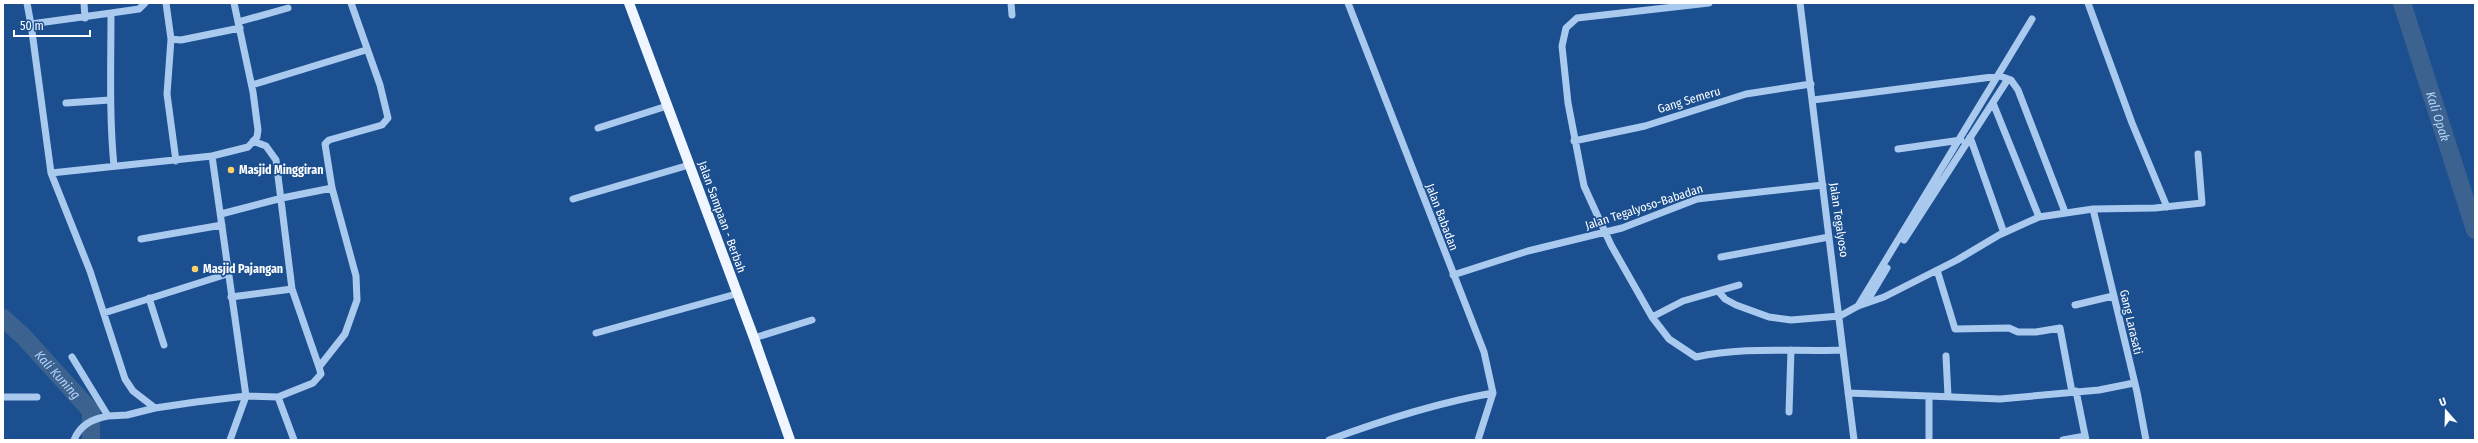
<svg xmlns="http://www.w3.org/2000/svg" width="2478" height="443" font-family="'Fira Sans Condensed',sans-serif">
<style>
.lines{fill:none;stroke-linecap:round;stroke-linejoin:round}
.river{stroke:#3c6290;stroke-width:18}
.minor{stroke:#a9c9ee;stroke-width:7}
.major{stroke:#f0f6ff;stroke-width:10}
.poi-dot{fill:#ffd166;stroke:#1b4f8f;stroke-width:1.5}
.labels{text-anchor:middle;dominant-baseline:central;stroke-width:3.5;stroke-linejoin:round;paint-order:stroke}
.street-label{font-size:12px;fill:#fff;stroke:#1b4f8f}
.poi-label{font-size:12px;font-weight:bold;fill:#fff;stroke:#1b4f8f;text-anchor:start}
.water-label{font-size:13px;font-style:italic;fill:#b5d3f5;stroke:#1b4f8f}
</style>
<rect width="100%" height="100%" fill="#1b4f8f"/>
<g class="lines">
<g class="river">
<path id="s1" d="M2402,3L2475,230"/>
<path id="s2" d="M3,318L23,336L91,411V440"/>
</g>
<path class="minor" d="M27,3L31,25
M84,3L85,18
M166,3L171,39
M1011,3L1012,15
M1348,3L1484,352L1493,393L1478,440
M1800,3L1854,440
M2088,3L2132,123L2167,207
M111,13L139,9L145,3
M238,22L288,8
M252,85L366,50
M1813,100L2000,76L2011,80L2018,90L2065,212
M66,103L110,100
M1993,103L2039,217
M598,128L667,106
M1970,137L2004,233
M253,141L266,146L276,160L292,289L319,367
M1574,141L1645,126L1746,94L1811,84
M1898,149L1961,140
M176,161L167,94L171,39L181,40L240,28
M114,166C109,115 111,64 111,13L31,24L51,173L90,271L125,379L133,391L155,408
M51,173L212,156
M573,199L689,165
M2093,209L2137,392L2146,440
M221,214L282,198L332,188
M141,239L222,225
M1904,240L2008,79
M1721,257L1829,237
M1937,270L1955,329L2009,328L2018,332H2036L2060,328L2072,392
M1453,275L1528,251L1622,228L1697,199L1823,185
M1739,285L1683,301L1652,317L1669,339L1696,357C1745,346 1794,352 1843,350
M1719,292L1725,299L1736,305L1769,317L1791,320L1840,316L1858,306L1884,297L1957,260L1999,235L2039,217L2093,209L2155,208L2202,203L2198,154
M231,297L292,289
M149,298L164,345
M1866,303L1887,268
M2075,305L2113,296
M1858,306L2032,19
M104,313L227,274
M1652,317L1611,245L1584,186L1568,103L1562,46L1566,28L1577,18L1709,3
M596,333L736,294
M754,338L812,320
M1946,356L1948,396
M72,357L108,416L127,415L155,408L196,402L246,396L278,397L313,383L321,374L319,367L345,334L357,300L356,276L332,188L325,144L329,140L382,125L388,118L380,85L351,3
M2076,391L2086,440
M1848,393L1929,396V440
M1929,396L2000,399L2099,390L2134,383
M3,397H37
M278,397L294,440
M1789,412L1791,350
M74,440C80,425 92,419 108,416
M230,440L246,396L212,156L248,147L257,137L258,130L253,92L234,3
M1329,440C1383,420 1436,403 1493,393
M2063,440L2085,436"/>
<path class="major" d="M629,3L754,338L790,440"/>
</g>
<g class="poi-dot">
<circle cx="231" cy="170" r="4"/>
<circle cx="195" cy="269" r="4"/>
</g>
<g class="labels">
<g class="street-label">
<text transform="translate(1689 100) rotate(-17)">Gang Semeru</text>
<text transform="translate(1644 207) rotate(-18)">Jalan Tegalyoso-Babadan</text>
<text transform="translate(722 217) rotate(70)">Jalan Sampaan - Berbah</text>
<text transform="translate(1442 217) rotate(69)">Jalan Babadan</text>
<text transform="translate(1839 220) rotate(82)">Jalan Tegalyoso</text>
<text transform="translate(2131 322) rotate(77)">Gang Larasati</text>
</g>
<g class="poi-label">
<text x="239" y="170">Masjid Minggiran</text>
<text x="203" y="269">Masjid Pajangan</text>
</g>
<g class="water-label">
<text stroke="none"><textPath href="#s1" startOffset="119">Kali Opak</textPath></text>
<text stroke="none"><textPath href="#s2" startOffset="79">Kali Kuning</textPath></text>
</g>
</g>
<rect width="2478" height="443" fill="none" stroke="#ffffff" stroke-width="8"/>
<g transform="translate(2446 411) rotate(340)" stroke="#1b4f8f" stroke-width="3" paint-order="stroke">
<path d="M0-3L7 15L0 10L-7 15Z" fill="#ffffff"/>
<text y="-6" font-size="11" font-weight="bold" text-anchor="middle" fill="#ffffff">U</text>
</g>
<path d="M14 30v6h76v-6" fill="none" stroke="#ffffff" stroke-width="2"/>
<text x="20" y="30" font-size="12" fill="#ffffff" stroke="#1b4f8f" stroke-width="3" paint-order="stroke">50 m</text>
</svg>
